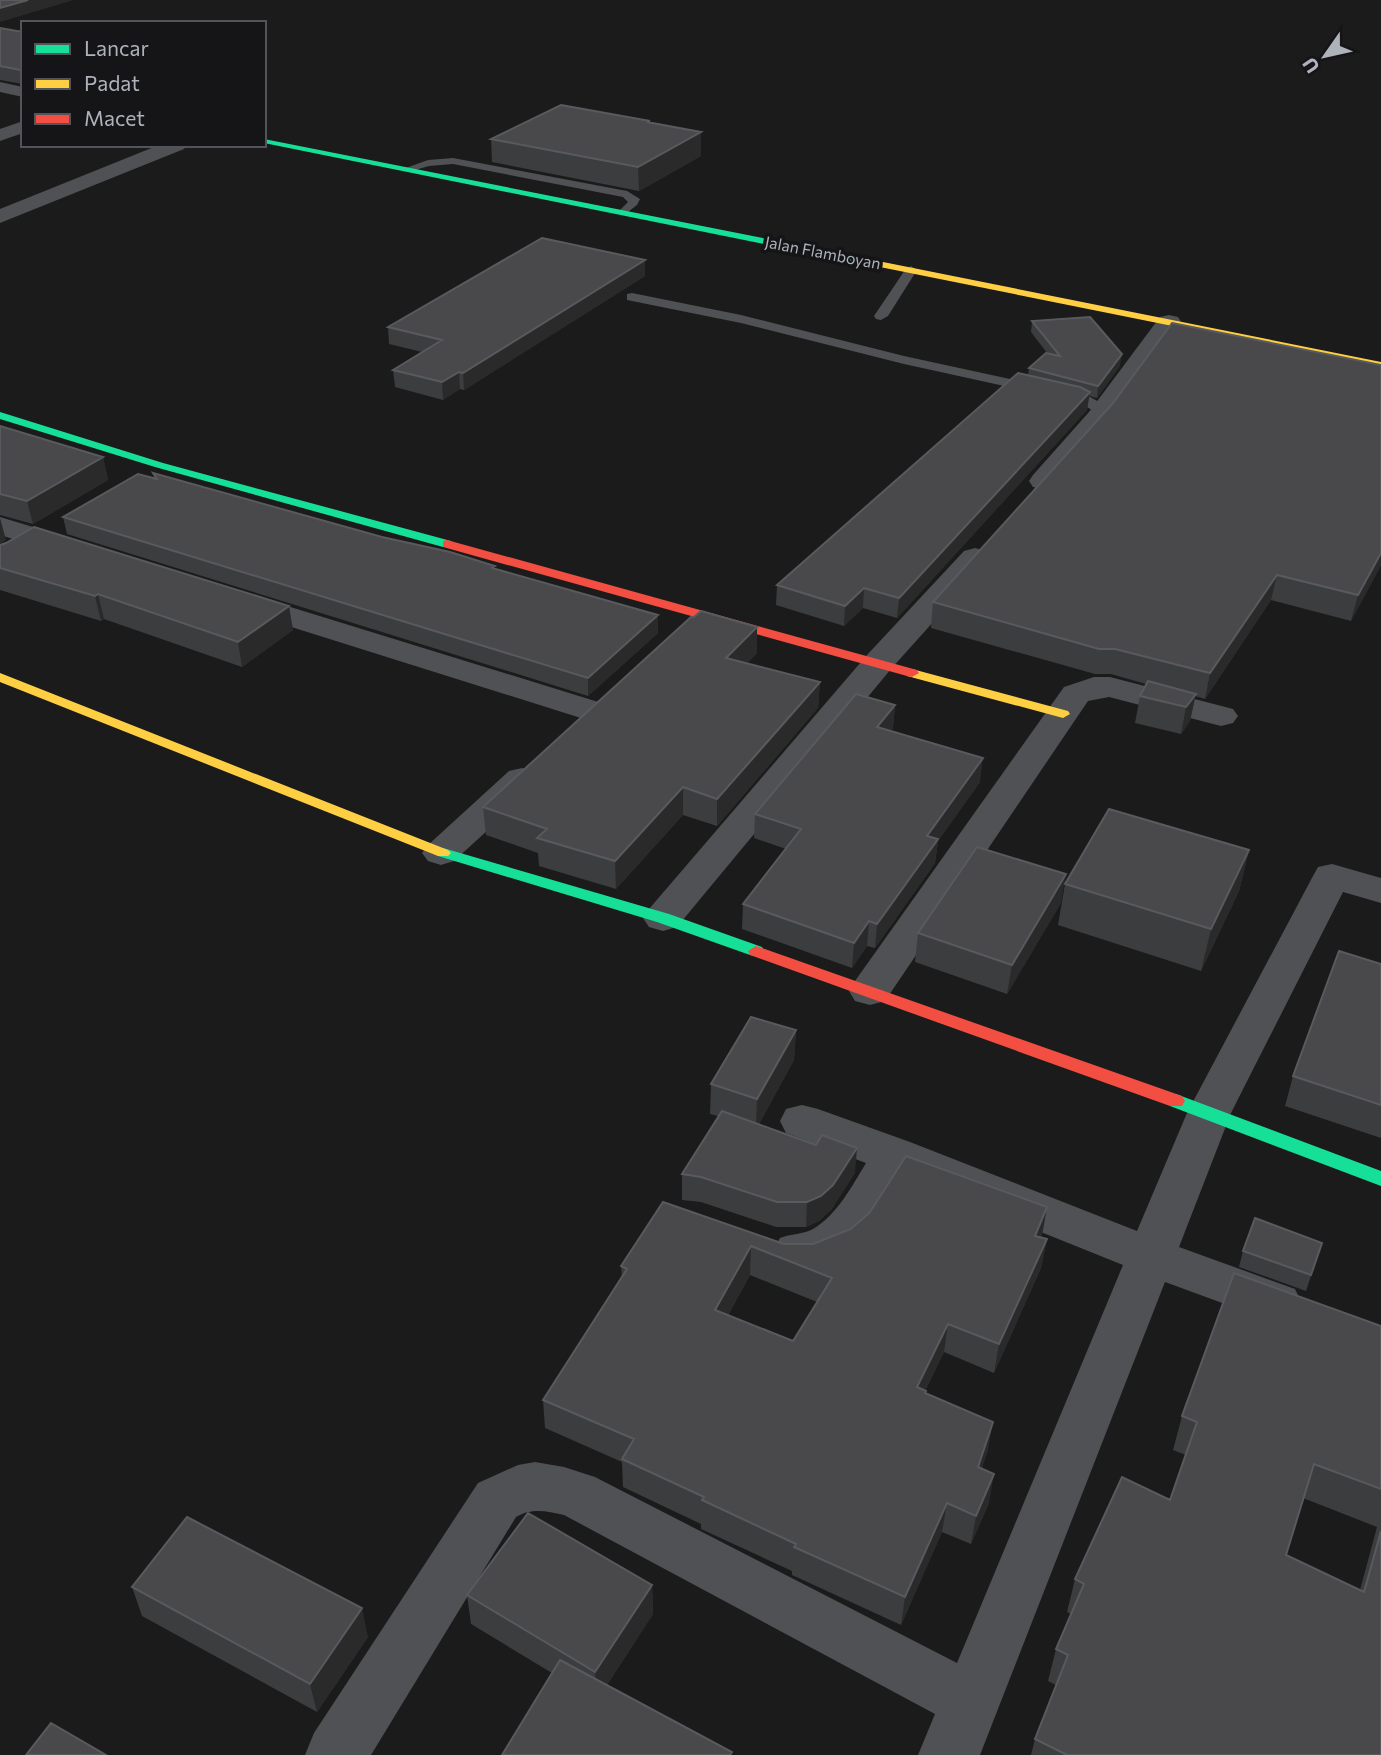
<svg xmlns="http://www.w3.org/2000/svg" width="1381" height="1755" font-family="Commissioner,sans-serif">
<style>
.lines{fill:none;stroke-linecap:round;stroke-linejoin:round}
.lane{fill:#4f5154;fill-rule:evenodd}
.street{fill:#4f5154;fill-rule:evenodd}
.fast{fill:#16e098;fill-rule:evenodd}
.slow{fill:#ffcf43;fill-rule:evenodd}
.jam{fill:#f24e42;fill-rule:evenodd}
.wall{fill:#3c3d3e;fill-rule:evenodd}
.shaded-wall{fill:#2a2a2b}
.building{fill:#49494c;stroke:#585a5d;stroke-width:2;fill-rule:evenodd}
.labels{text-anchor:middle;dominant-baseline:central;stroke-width:7;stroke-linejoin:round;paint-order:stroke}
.far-street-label{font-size:16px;fill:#adb2bb;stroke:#151517}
</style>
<rect width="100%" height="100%" fill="#1b1b1b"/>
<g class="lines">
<path class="lane" d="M453,158L627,191L640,199L637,205L624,215L618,212L628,202L623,197L453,164L429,166L408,172L403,169L428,160Z
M911,266L917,270L888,316L881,320L876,319L874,316L905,270Z
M632,293L741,315L904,356L1088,396L1105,405V418L1098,422L1093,421L1092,410L1078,402L904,364L741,323L627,300V294Z"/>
<path class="street" d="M0,82L23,87V97L0,92Z
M23,121V133L0,141V129Z
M159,145H187L184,149L0,223V209Z
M1169,315L1178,317L1181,322L1107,424L1053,487L1043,489L1033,487L1029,481L1033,475L1089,412L1160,317Z
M0,517L86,543L90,549L86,555L75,558L0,535Z
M975,548L986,551L990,557L986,563L891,669L677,927L663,931L649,927L643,918L649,909L867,655L964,551Z
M239,591L608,705L613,712L608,719L596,722L584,719L228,607L223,600L228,593Z
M1094,677H1110L1233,709L1238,716L1233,723L1221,726L1109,697L1088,701L885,1001L870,1005L855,1001L849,991L855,981L1064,687Z
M522,768L535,771L540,779L535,787L454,861L441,865L428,861L422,853L428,845L509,771Z
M1332,864L1381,878V903L1343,892L1231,1113L1179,1247L1295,1289L1302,1303L1295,1317L1277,1323L1165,1282L980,1755H918L935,1714L564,1515C546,1511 532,1508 516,1517L371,1755H305L314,1733L478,1483L518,1465L535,1462L564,1467L595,1477L957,1663L1123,1265L904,1177C878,1224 844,1285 780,1264L773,1251L780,1238C790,1234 804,1234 813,1229C837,1215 852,1186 866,1163L786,1133L780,1121L786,1109L802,1105L818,1109L910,1142L1137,1231L1187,1113L1313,876L1318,867Z"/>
<path class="fast" d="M264,139L868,259L873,262L868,265L264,143Z
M0,412L163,463L451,541L453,544L451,547H443L155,467L0,419Z
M443,848L669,914L762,947L764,951L756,956L750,955L657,922L438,856L435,853L438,850Z
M1176,1094L1381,1171V1186L1170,1106L1167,1101L1170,1096Z"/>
<path class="slow" d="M868,259L1381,362V368L865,264V260Z
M912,669L1068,711L1070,714L1063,718L907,676L905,673Z
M0,673L448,850L451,853L448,856H438L0,682Z"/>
<path class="jam" d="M447,540L917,670L919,673L912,677L907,676L443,547V541Z
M756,946L1182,1096L1185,1101L1182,1106H1170L750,955L748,951Z"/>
</g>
<path class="wall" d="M0,28L23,32V84L0,80Z
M650,123L701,156L639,191L492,162L491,139Z
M645,276L464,390L460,389L443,400L395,387L393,370L422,352L389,344L388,327Z
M1032,321L1120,366L1097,398L1089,396L1087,410L897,618L863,608L844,626L776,605L777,585L1028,376L1029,368L1047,353L1031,332Z
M0,426L103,457L108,480L33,524L0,515Z
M153,473L658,615V633L588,696L67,534L63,517L154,478Z
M0,545L293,630L242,667L104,619L101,621L0,590Z
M1381,565L1351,621L1271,600L1205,699L1195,696L1190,721L1181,734L1135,723L1140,696L1146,684L1111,674H1095L931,628L933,602Z
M757,653L747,663L820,682L818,708L717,826L683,815L616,889L539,866L538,853L486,835L483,807Z
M895,705L893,728L891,731L980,782L938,841L935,863L875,948L867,946L852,968L742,929L743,904L786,849L754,838L755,814Z
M1249,850L1239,891L1201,971L1058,925L1065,884Z
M1061,903L1007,994L915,962L918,933Z
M1381,964V1138L1285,1106L1293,1076Z
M796,1030L794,1060L759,1124L855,1173L831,1210L819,1221L806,1227H776L701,1202L682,1200V1174L718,1116L710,1114L711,1084Z
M663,1202L784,1244H813L1047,1207L1041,1238L1047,1239L1041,1268L994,1373L944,1352L925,1391L926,1394L988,1450L981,1469L989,1503L971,1544L942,1532L901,1625L792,1575V1571L701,1529V1524L623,1487L622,1462L545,1428L543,1400L622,1277L621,1266ZM750,1275L817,1302L793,1341L728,1315Z
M1322,1243L1306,1291L1239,1267L1243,1251Z
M1381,1326V1755H1031L1035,1739L1056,1685L1048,1681L1056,1649L1071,1614L1067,1612L1075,1579L1170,1500L1186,1455L1173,1450L1182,1416ZM1303,1498L1377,1527L1360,1590L1286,1555Z
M652,1585L653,1614L607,1685L552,1673L471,1624L467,1595Z
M132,1587L368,1637L317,1712L142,1616Z"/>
<path class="shaded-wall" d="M28,0H74L0,22V8Z
M701,132V156L639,191L638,167Z
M645,260V276L464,390L463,373Z
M1122,354L1120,366L1097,398L1098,386Z
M459,372L460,389L443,400L442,382Z
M1090,392L1087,410L897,618L899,598Z
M103,457L108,480L33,524L27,501Z
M0,518L6,540L0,544Z
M1381,553V565L1351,621L1358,595Z
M1277,575L1271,600L1205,699L1210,673Z
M864,588L863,608L844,626L845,606Z
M98,594L104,619L101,621L95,596Z
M289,606L293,630L242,667L238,642Z
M658,615V633L588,696V678Z
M757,627V653L726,684V658Z
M820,682L818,708L717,826V799Z
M1196,694L1190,721L1181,734L1186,707Z
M895,705L893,728L875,751L877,727Z
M983,758L980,782L938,841L935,863L875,948L877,924L927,836Z
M683,787V815L616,889L615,861Z
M1249,850L1239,891L1201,971L1211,929Z
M1066,874L1061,903L1007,994L1012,965Z
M869,921L867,946L852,968L854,943Z
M796,1030L794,1060L756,1129L757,1099Z
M857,1148L855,1173L831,1210L819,1221L806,1227L807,1202Z
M1047,1207L1042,1236L1030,1264L1035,1236Z
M1047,1239L1041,1268L994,1373L999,1344Z
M751,1246L750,1275L714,1339L715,1310Z
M948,1324L944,1352L913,1416L917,1387Z
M993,1422L988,1450L973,1496L978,1467Z
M994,1474L989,1503L971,1544L976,1516Z
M947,1503L942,1532L901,1625L905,1597Z
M652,1585L653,1614L597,1700L595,1672Z
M362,1608L368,1637L317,1712L310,1684Z"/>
<path class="building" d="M0,0H28L0,8Z
M0,28L23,32V76L21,70L0,66Z
M561,105L650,121L647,122L701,132L638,167L491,139Z
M542,238L645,260L463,373L459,372L442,382L393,370L442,340L388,327Z
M1090,317L1122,354L1098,386L1029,368L1046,353L1060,356L1032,321Z
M1172,323L1381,365V553L1358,595L1277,575L1210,673L1115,649H1099L933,602L1113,403Z
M1018,373L1080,387L1090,392L899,598L864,588L845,606L777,585Z
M0,426L103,457L27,501L0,494Z
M153,473L382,537L450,552L495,566L492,568L658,615L588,678L63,517L138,474L157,479Z
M34,527L289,606L238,642L98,594L95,596L0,568V545L6,543Z
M701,611L757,627L726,658L820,682L717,799L683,787L615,861L537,838L547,829L483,807L691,617H694Z
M1148,681L1196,694L1186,707L1140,696Z
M856,694L895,705L877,727L983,758L927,836L938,839L877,924L869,921L854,943L743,904L801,829L755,814Z
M1109,809L1249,850L1211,929L1065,884Z
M977,847L1066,874L1012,965L918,933Z
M1339,951L1381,964V1105L1293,1076Z
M751,1017L796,1030L757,1099L711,1084Z
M722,1111L816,1145L822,1135L857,1148L833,1185L821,1196L807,1202H777L701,1177L682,1174Z
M906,1156L1047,1207L1035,1236L1047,1239L999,1344L948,1324L917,1387L926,1391L925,1393L993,1422L978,1467L994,1474L976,1516L947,1503L905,1597L794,1547L796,1544L702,1500L704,1497L622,1459L634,1439L543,1400L627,1269L621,1266L663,1202L784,1244H813L851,1229L870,1212ZM751,1246L832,1278L793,1341L715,1310Z
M1255,1218L1322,1243L1311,1275L1243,1251Z
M1234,1273L1381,1326V1489L1314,1464L1286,1555L1364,1592L1381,1531V1755H1067L1035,1739L1068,1655L1056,1649L1084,1584L1075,1579L1122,1477L1170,1500L1197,1422L1182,1416Z
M528,1513L652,1585L595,1672L467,1595Z
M187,1517L362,1608L310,1684L132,1587Z
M560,1660L732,1752L730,1755H502Z
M51,1723L106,1755H26Z"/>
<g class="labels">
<g class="far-street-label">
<text transform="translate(823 252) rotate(11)">Jalan Flamboyan</text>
</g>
</g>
<rect x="21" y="21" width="245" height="126" fill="#151517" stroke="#525459" stroke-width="2"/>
<rect x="35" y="44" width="35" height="10" fill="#16e098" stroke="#525459" stroke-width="2"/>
<text x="84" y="56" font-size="21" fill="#adb2bb">Lancar</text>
<rect x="35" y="79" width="35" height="10" fill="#ffcf43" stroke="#525459" stroke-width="2"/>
<text x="84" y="91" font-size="21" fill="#adb2bb">Padat</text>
<rect x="35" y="114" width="35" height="10" fill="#f24e42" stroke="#525459" stroke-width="2"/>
<text x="84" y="126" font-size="21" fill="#adb2bb">Macet</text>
<g transform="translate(1325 56) rotate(236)" stroke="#151517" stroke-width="5" paint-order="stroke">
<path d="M0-5L12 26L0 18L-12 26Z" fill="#adb2bb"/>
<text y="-10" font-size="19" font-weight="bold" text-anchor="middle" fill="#adb2bb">U</text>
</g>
</svg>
